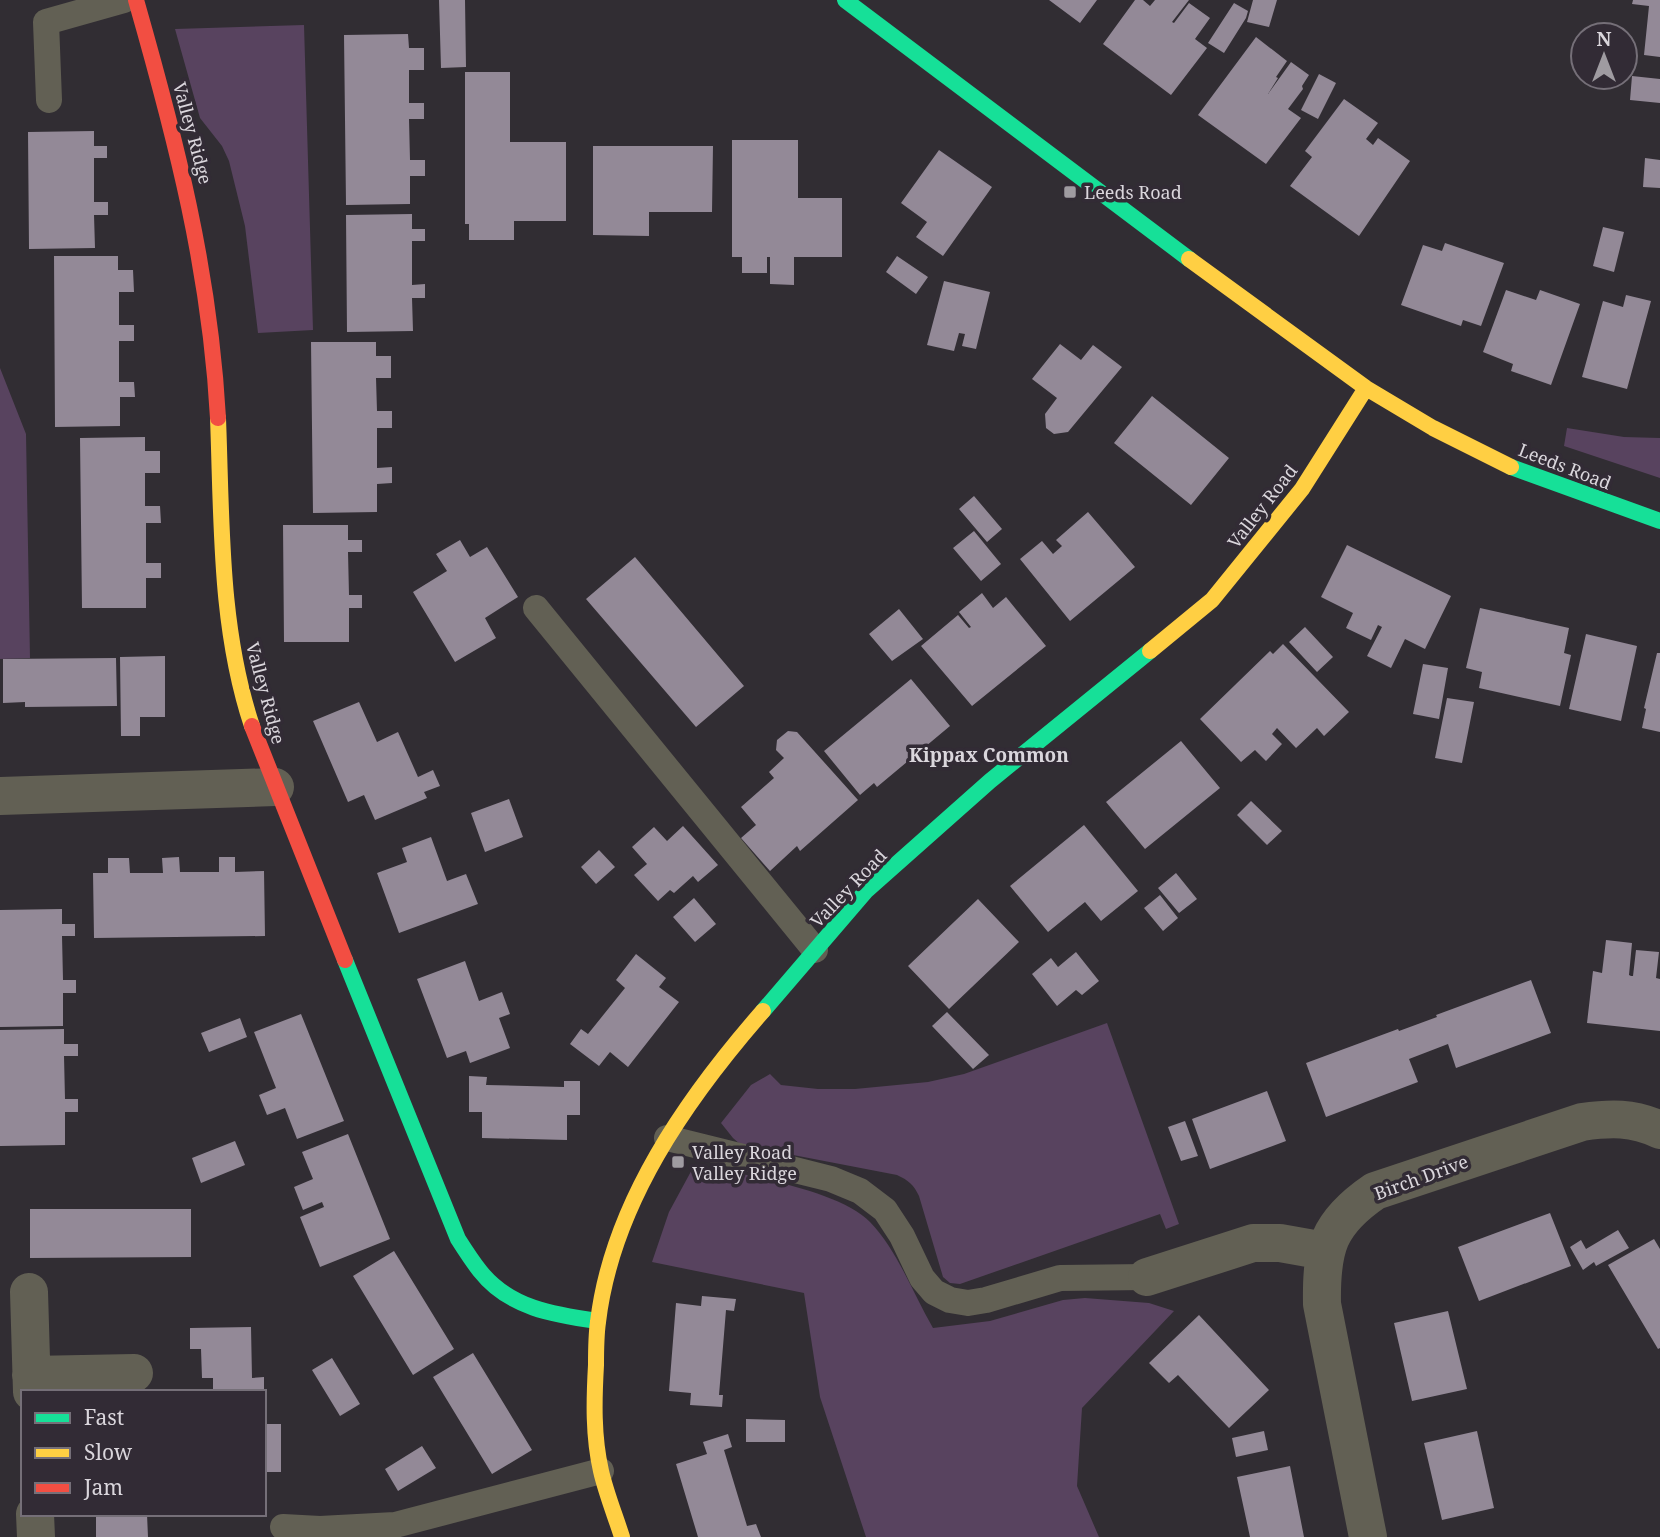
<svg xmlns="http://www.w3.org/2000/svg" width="1660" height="1537" font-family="'Noto Serif',serif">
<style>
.green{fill:#58435f}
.building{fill:#938997}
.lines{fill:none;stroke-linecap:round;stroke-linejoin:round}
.lane{stroke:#626054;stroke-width:26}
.street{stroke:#626054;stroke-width:38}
.fast{stroke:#16e098;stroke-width:16}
.slow{stroke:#ffcf43;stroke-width:16}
.jam{stroke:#f24e42;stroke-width:16}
.poi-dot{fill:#9f9ba1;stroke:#322b35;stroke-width:2.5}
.labels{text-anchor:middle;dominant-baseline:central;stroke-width:7;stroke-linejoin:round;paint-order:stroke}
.street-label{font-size:18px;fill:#dad6dc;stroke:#322b35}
.poi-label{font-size:18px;fill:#dad6dc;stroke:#322b35;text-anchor:start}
.neighbourhood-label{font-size:19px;font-weight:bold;fill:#dad6dc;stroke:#322b35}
</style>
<rect width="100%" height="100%" fill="#312d33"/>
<path class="green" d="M304,25L313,330L258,333L245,226L229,161L222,146L200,118L175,29Z
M0,368L26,434L30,658L0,659Z
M1567,428L1624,437L1660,438V478L1564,446Z
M1107,1023L1179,1224L1166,1229L1160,1214L960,1284L950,1283L943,1277L919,1196C914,1185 908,1180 897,1175L741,1145L733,1138L721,1123L751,1085L770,1074L781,1085L818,1089H855L928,1082L964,1074Z
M695,1164C741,1175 839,1189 870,1222C898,1251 913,1294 933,1328L990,1321L1063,1300L1085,1298L1149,1303L1174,1311L1082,1408L1077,1486L1099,1537H866L820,1397L804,1293L652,1262L669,1212Z"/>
<path class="building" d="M439,0H465L466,67L441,68Z
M1049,0H1097L1080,23Z
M1135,0H1143L1150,6L1155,0H1189L1172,22L1174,23L1189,3L1210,18L1195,39L1207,48L1171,95L1103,44Z
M1253,0H1277L1269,27L1247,22Z
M1633,0H1660V57L1644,55L1649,6L1632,4Z
M1234,3L1248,11L1246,18L1224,53L1208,43Z
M408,34L409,48H424V70H409V103H424V119H409L410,160H425V176H410V204L346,205L344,35Z
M1256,37L1287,61L1276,77L1278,78L1268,94L1291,62L1309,75L1302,86L1303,89L1288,109L1301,118L1266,164L1198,115Z
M1625,44H1633L1631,67H1625Z
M465,72H510V142H566V221H514V240H469V224H465Z
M1319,74L1336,83L1318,119L1301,110Z
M1632,76L1660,79V103L1630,100Z
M1344,99L1378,123L1366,139L1373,145L1378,138L1410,161L1359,236L1290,186L1312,157L1305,151Z
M94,131V146H107V158H94V202H108V215H94L95,248L29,249L28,132Z
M732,140H798V198H842V257H794V285L770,284V257H767V273H742V257H732Z
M593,146H713L712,212H649V236L593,235Z
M939,150L992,187L943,256L916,237L927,222L901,203Z
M1645,158L1660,160V188L1643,187Z
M412,214V229H425V241H412V285L425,284V298H412L413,331L347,332L346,215Z
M1603,227L1624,232L1614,272L1593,266Z
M1445,243L1504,263L1481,326L1463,320L1461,326L1401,305L1423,245L1442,251Z
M54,256H118V270H133L134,292H119V325H134V341H119V382H134L135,397H120V426L55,427Z
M897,256L928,277L916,294L886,272Z
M944,281L990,292L976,349L962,346L965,334L959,333L954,351L927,345Z
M1506,290L1536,300L1540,290L1580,304L1551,385L1511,371L1513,364L1483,352Z
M1626,295L1651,301L1627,389L1582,377L1603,301L1623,307Z
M311,342H376V356H391V378H376L377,411H392V428H377V468L392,467V483L377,484V512L313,513Z
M1060,344L1081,360L1093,345L1122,367L1068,432L1054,434L1046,428L1045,414L1057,398L1032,379Z
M1152,396L1229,458L1191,505L1114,443Z
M145,437V451H160V473H145V506H160L161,523H146V563H161V578H146V608H82L80,438Z
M974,496L1002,529L987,542L959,509Z
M1088,512L1135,567L1070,621L1020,559L1042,541L1053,554L1062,546L1056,540Z
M283,525H348V540H362V552H348L349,595H362V608H349V642H284Z
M974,531L1001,564L981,581L953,548Z
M460,540L470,557L487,547L518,597L485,618L496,638L455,662L413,592L447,571L436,554Z
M1347,545L1451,596L1425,649L1405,639L1391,668L1367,656L1382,627L1378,625L1371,640L1346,628L1353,613L1321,597Z
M635,557L744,686L696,727L586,599Z
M982,593L993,608L1006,597L1046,646L972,706L921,646L958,615L969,628L971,627L959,612Z
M1480,608L1569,628L1564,653L1571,655L1560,706L1479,688L1482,672L1466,668Z
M899,609L923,639L892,661L869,634Z
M1305,627L1333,657L1317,672L1289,642Z
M1586,634L1637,646L1621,721L1569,709Z
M1283,644L1349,712L1324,736L1317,728L1296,748L1277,728L1272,734L1282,744L1266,761L1255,750L1241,762L1200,719L1270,651L1273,654Z
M1657,653H1660V732L1642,728L1646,709L1644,708Z
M165,656V717H140V736H121L120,657Z
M116,658L117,706L25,707V702L3,703V659Z
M1423,664L1448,668L1439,719L1413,714Z
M911,679L950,726L877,787L874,783L860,795L824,751Z
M1447,698L1474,702L1462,763L1435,758Z
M359,702L377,742L398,732L418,777L433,770L440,786L424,792L427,798L375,820L364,795L348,802L313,721Z
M788,731L797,732L858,800L800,851L797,846L770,871L741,838L756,825L741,807L774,778L769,772L784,758L776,750L777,740Z
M1181,741L1220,788L1145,849L1106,802Z
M509,799L523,837L485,852L471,813Z
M1251,801L1282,831L1267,845L1237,815Z
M1084,825L1138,891L1101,921L1085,902L1048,932L1010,886Z
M683,826L718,865L698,882L693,876L674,893L670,890L658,901L634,875L647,864L632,847L654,827L667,841Z
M431,837L447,881L466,874L478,904L399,933L377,873L407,862L402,848Z
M599,850L615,867L596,884L581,867Z
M179,857L180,872H219V857H235V872L264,871L265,936L94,938L93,873H108V858H129L130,873H163L162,858Z
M1176,873L1197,899L1179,913L1158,888Z
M1160,895L1178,918L1163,931L1144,908Z
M694,898L716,924L695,942L673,917Z
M978,899L1019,942L949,1009L908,966Z
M62,909V924H75V936H62L63,980H76V993H63V1026L0,1027V910Z
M1606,940L1632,943L1629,975L1631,976H1633L1636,950L1659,952L1656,978L1660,979V1031L1587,1023L1593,971L1602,973Z
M1076,952L1099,981L1082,995L1076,990L1057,1006L1032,974L1051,958L1058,967Z
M636,954L666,978L659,987L679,1002L628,1067L610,1052L599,1066L570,1044L581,1029L588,1034L625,988L616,980Z
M465,961L479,1001L502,992L510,1014L499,1018L510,1048L470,1063L466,1051L447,1058L417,979Z
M1531,980L1551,1033L1456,1068L1448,1044L1409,1059L1418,1082L1326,1117L1306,1063L1398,1029L1399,1031L1437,1017L1436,1015Z
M947,1012L989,1055L973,1069L932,1026Z
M301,1014L344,1121L297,1139L285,1108L267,1115L259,1095L276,1088L254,1032Z
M240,1018L247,1037L209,1052L201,1033Z
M64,1029V1044H78V1056H64L65,1099H78V1112H65V1145L0,1146V1030Z
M469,1076L487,1077L486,1085L564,1087V1081H580V1115H567V1140L482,1138V1112H469Z
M1267,1091L1286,1141L1210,1169L1192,1119Z
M1185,1121L1198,1156L1181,1161L1168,1127Z
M348,1134L390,1239L320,1267L300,1217L324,1207L322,1202L303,1210L294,1187L313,1179L302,1152Z
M235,1141L245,1165L201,1183L192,1158Z
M30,1209H191V1257L30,1258Z
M1550,1213L1571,1266L1479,1301L1458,1247Z
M1618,1230L1629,1248L1596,1266L1594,1262L1583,1270L1570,1247L1581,1240L1586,1249Z
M1654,1239L1660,1249V1348L1658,1349L1608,1265Z
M394,1251L454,1349L413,1375L353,1276Z
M702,1296L736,1299L734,1311L726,1310L719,1395H723L722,1407L690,1405L691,1393L669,1391L676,1303L701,1306Z
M1448,1311L1467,1389L1412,1401L1394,1323Z
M1199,1315L1269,1390L1229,1428L1178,1375L1169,1383L1149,1363Z
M251,1327L252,1378L264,1377V1392H213V1378H202L201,1349H190V1328Z
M473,1353L532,1450L492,1474L433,1377Z
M332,1358L360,1404L340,1416L312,1370Z
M746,1419L785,1420V1442H746Z
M264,1424H281V1472H264Z
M1264,1431L1268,1450L1236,1457L1232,1438Z
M1477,1431L1494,1508L1442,1520L1424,1443Z
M728,1434L732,1447L724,1450L747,1526L756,1524L761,1537H698L676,1464L707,1454L703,1442Z
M422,1446L436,1468L398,1491L385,1469Z
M1290,1466L1304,1537H1250L1237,1477Z
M96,1514H147L148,1537H96Z"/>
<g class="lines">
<path class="lane" d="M49,100L46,22L124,0
M536,608L815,950
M667,1138L831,1179L860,1191L885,1210L902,1236L922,1278L934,1292L950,1300L968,1303L986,1300L1060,1278L1147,1277
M283,1527L320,1529L395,1525L601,1471"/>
<path class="street" d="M0,796L275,787
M1147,1277L1253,1243H1280L1325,1251
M29,1292L32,1392
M31,1375L134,1373
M35,1514L36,1537
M1368,1537L1322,1304C1321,1248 1328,1223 1375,1191L1582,1122C1610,1118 1633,1117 1660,1130"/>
<path class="fast" d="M845,0L1189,259
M1511,467L1660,521
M345,960L458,1239C465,1250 472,1261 480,1271C509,1308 554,1315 598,1321
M763,1011L866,891L990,781L1150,651"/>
<path class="slow" d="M1189,259L1366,388L1433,428L1511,467
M218,418C222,521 219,627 252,726
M1150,651L1212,600L1302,489L1366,388
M622,1537C615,1515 606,1493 601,1471C593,1436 594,1400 596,1365C596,1351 596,1336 598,1322C612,1204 687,1098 763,1011"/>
<path class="jam" d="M136,0C176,140 210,271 218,418
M252,726L345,960"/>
</g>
<g class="poi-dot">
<rect x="1063" y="185" width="14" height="14" rx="3.5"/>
<rect x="671" y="1155" width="14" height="14" rx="3.5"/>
</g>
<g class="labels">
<g class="street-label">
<text transform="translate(193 133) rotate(75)">Valley Ridge</text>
<text transform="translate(1565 466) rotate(21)">Leeds Road</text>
<text transform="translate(1262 506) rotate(-52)">Valley Road</text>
<text transform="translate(266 693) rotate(75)">Valley Ridge</text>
<text transform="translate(848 888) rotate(-46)">Valley Road</text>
<text transform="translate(1421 1177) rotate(-20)">Birch Drive</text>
</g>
<g class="poi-label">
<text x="1084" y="192">Leeds Road</text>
<text x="692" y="1152">Valley Road<tspan x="692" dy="21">Valley Ridge</tspan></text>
</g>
<g class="neighbourhood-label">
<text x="989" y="755">Kippax Common</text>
</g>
</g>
<rect x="21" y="1390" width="245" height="126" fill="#322b35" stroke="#756f78" stroke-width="2"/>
<rect x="35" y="1413" width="35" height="10" fill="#16e098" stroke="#756f78" stroke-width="2"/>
<text x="84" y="1425" font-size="21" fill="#dad6dc">Fast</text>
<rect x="35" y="1448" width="35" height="10" fill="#ffcf43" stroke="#756f78" stroke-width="2"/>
<text x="84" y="1460" font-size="21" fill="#dad6dc">Slow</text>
<rect x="35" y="1483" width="35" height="10" fill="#f24e42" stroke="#756f78" stroke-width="2"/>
<text x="84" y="1495" font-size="21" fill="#dad6dc">Jam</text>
<g transform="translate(1604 56)"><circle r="33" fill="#322b35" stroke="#756f78" stroke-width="2"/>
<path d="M0-5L12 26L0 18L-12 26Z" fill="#9f9ba1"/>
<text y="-10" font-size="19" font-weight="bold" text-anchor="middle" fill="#dad6dc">N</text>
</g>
</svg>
